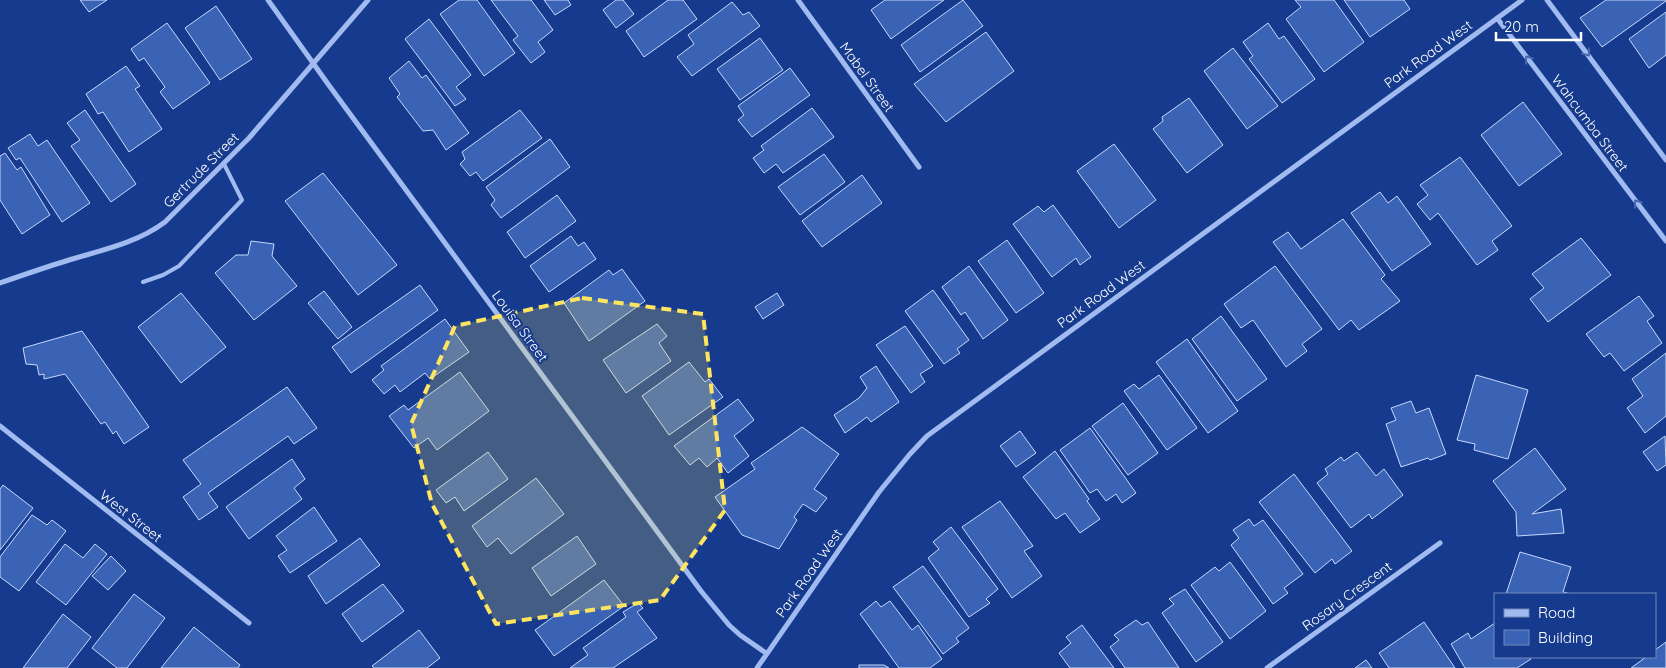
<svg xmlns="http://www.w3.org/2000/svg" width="1666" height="668" font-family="Quicksand,sans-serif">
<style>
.building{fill:#3a62b5;stroke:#c7d8fb}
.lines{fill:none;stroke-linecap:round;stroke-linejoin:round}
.lane{stroke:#a1bbf0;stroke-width:4}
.street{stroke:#a1bbf0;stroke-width:5}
.oneway{stroke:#4768b0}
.marked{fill:#ffe55f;fill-opacity:0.2;stroke:#ffe55f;stroke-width:4;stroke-dasharray:10 6;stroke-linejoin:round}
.labels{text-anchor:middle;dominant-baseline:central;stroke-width:4;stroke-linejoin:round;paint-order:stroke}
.street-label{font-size:14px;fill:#fff;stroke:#163b8e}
</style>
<rect width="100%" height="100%" fill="#163b8e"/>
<path class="building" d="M80,0H107L89,12Z
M459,0H477L515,53L484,76L440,14Z
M491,0H531L553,30L538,42L545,52L531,63L513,40L518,36Z
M544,0H568L571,5L555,15Z
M616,0H623L634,14L616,28L603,10Z
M668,0H683L697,19L644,57L626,31Z
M885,0H944L891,39L871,10Z
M963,0L983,26L920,72L901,45Z
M1295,0H1334L1364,42L1324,72L1286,19L1301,7Z
M1344,0H1404L1410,9L1370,37Z
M1606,0H1666V1L1602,47L1580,18Z
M732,2L743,15L749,12L760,26L692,76L677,57L694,44L688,35Z
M216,6L252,59L220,80L185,28Z
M1666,12V55L1649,68L1629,39Z
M429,19L471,75L456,87L466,99L455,106L405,39Z
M167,23L210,83L173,109L160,92L165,87L144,58L139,61L131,49Z
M1268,23L1279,39L1284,36L1315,79L1282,103L1249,59L1253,56L1243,42Z
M986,32L1014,71L946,122L914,84Z
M760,38L783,70L740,100L717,69Z
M1233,48L1278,106L1247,129L1204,71Z
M409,61L422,78L426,75L469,133L446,150L433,130L423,131L397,97L400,94L389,78Z
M126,66L140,86L135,89L162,129L129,152L103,112L98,114L86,94Z
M790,68L810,95L752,137L738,120L744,115L738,106Z
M1189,98L1223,145L1187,173L1153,129L1163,121L1162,117Z
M1523,102L1562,154L1519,186L1481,135Z
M812,108L834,137L783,173L776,164L764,173L753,158L764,150L761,146Z
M85,110L136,184L111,202L71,146L80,140L67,123Z
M520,110L542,138L483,181L476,172L470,176L460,164L465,159L462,152Z
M30,134L38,146L47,140L90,203L62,222L20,158L16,160L8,148Z
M550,139L570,167L501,218L491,205L495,200L486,187Z
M1114,144L1156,200L1119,228L1077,171Z
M5,153L17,170L21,167L50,215L22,234L0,200V156Z
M824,154L845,182L800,215L778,187Z
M1460,157L1512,226L1492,241L1498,250L1477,265L1438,213L1430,220L1417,204L1428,195L1420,185Z
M323,173L397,265L358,295L285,201Z
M862,175L882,203L822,247L802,221Z
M1380,192L1388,203L1397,196L1431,244L1392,271L1351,213Z
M557,195L576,221L525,258L507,232Z
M1053,205L1091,257L1080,265L1076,258L1052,277L1013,224L1038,206L1044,212Z
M1343,219L1385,275L1381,279L1400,301L1359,330L1351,320L1339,330L1273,242L1288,232L1301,249Z
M571,236L578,246L584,242L596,259L549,292L530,266Z
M1581,238L1611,275L1548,322L1530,299L1544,288L1532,274Z
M1007,240L1044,293L1016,313L978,261Z
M251,241L274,244L272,256L297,286L254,320L215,273L236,255H248Z
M969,266L1008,320L983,339L965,312L961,315L942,287Z
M1275,266L1322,329L1302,344L1307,351L1286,367L1253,320L1241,328L1224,304Z
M622,269L645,301L589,341L564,303L609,270L613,275Z
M420,285L438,310L351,373L332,347Z
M933,290L969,340L957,349L960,353L944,364L905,311Z
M324,291L352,327L338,339L308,303Z
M181,293L226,347L181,383L138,327Z
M777,293L784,305L763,319L755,307Z
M1639,296L1654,316L1647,321L1662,343L1624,371L1610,353L1604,357L1586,334Z
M1221,316L1267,379L1237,401L1192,339Z
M445,319L469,352L430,379L425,373L400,392L395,385L384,394L372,380L384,370L381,366Z
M657,324L667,336L659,343L671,361L626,393L603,360Z
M905,326L933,366L920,374L925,382L911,393L876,345Z
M82,331L149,427L124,444L116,431L113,434L105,422L101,424L65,374L44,379V374L39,375L37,365L26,364L23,348Z
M1187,339L1238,411L1208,433L1156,362Z
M1666,353V416L1645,433L1627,408L1643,396L1632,379Z
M689,362L705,382L709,379L723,397L669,435L642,396Z
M876,366L899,402L871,422L867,417L845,433L834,415L859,398L867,388L860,377Z
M460,372L489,411L437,450L428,438L414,448L389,416L404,405L408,410Z
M1159,375L1197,428L1167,450L1124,391L1134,384L1139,389Z
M1476,375L1528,390L1508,459L1474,450L1475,444L1457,440Z
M287,387L317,428L294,444L288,436L208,493L218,507L199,520L183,497L201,484L183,460Z
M738,399L754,420L734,436L749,456L728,473L717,458L707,467L699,458L690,465L674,446Z
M1411,401L1416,413L1429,408L1446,454L1430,460L1428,458L1401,467L1386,424L1396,420L1391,408Z
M1123,403L1158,453L1128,475L1092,426Z
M802,427L839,454L814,489L827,498L816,512L803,504L794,517L797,520L779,549L742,535L715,497L755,469L751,463Z
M1090,428L1136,493L1122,503L1116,494L1106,501L1097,489L1090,493L1060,450Z
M1020,431L1036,453L1016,467L1000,446Z
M1665,436L1666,465L1657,471L1643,452Z
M1535,448L1566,489L1532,514L1561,509L1564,533L1517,536L1516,512L1493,481Z
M1055,451L1089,499L1087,501L1100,519L1080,533L1065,513L1056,519L1023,477Z
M488,452L508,479L464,511L455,497L446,503L436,490Z
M1357,452L1376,476L1384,469L1403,495L1372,519L1369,514L1351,528L1317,483L1328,474L1325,469L1341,457L1344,461Z
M292,459L305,479L294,488L302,499L249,539L226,507Z
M1294,474L1352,551L1335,564L1332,559L1315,573L1259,502Z
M536,478L564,514L511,554L498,538L487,547L472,526Z
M3,485L33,508L0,550V489Z
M1000,501L1033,546L1024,551L1042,576L1012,598L962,527Z
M314,507L337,541L290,573L278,556L287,550L276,536Z
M32,515L47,525L52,520L66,531L19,591L0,577V557Z
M1249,519L1254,526L1263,520L1303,574L1284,588L1288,593L1273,604L1231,545L1239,538L1233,530Z
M951,527L998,589L986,599L990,603L969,617L928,558L939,549L933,542Z
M577,536L596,564L551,596L532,568Z
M360,538L380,565L326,604L308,576Z
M65,544L83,558L95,544L107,554L66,605L36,582Z
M1520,552L1571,567L1563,592L1571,594H1506Z
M111,556L126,571L108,590L92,576Z
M1230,562L1266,611L1230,639L1191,585L1215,567L1219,571Z
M923,566L969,628L956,638L959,642L943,654L893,587Z
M604,580L624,606L554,656L535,630Z
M383,584L404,611L362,642L342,614Z
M1185,589L1223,642L1196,662L1162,613L1174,604L1169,599Z
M134,594L165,618L127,668H117L92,648Z
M876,601L881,607L890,601L912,630L918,625L942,659L930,668H899L860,614Z
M638,603L643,608L637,612L657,638L613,668H570L588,655L583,648L626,617L623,612Z
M63,614L91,637L67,668H23Z
M1136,620L1142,625L1148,622L1179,668H1125L1110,647L1119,640L1114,635Z
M1424,622L1455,668H1389L1379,653Z
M1495,623V657H1529L1531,659L1517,668H1465L1451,644L1468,633L1471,639Z
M1082,625L1114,668H1070L1059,653L1071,643L1066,637Z
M194,627L240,665L238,668H161Z
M419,630L440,658L427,668H374L372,666Z
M1666,642V668H1631L1646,657H1655V650Z
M1366,660L1372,668H1355Z
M859,665H884L889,668H859Z"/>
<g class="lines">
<path class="lane" d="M143,282L163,275L179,266L242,200L224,164"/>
<path class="street" d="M268,0L328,84L701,591L729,625L740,635L766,653
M798,0L919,167
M1547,0L1666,160
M1497,18L1666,241
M0,283C23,275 46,267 69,260C102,250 137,243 165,222L249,138L368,0
M0,426L249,623
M757,668L879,492L910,454L927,436L1522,0
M1267,668L1440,543"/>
</g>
<defs><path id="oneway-chevron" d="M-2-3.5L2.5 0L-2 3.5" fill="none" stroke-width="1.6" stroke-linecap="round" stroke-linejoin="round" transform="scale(1.25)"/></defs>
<g class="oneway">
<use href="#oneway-chevron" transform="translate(1587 53) rotate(53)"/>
<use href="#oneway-chevron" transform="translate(1528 59) rotate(-127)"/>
<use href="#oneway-chevron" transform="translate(1637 203) rotate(-127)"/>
</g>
<path class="marked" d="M582,298L703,314L725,510L660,600L496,624L432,504L411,424L455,326Z"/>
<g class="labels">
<g class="street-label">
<text transform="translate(1428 54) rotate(-36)">Park Road West</text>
<text transform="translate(867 77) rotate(54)">Mabel Street</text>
<text transform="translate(1590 123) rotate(53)">Wahcumba Street</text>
<text transform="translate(201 170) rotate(-45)">Gertrude Street</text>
<text transform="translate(1101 294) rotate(-36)">Park Road West</text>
<text transform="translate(520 326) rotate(54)">Louisa Street</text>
<text transform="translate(131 516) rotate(38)">West Street</text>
<text transform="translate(809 573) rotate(-55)">Park Road West</text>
<text transform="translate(1347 596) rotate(-36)">Rosary Crescent</text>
</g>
</g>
<rect x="1494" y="593" width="162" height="65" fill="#163b8e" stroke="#7389bb"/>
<rect x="1504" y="609" width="25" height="8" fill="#a1bbf0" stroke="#7389bb"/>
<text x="1538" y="618" font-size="15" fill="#ffffff">Road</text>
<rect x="1504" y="630" width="25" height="15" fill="#3a62b5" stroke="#7389bb"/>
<text x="1538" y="643" font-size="15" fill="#ffffff">Building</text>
<path d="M1496 32v8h85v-8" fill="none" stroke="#ffffff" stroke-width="2.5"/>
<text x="1504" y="32" font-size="15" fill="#ffffff" stroke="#163b8e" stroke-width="4" paint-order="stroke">20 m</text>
</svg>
